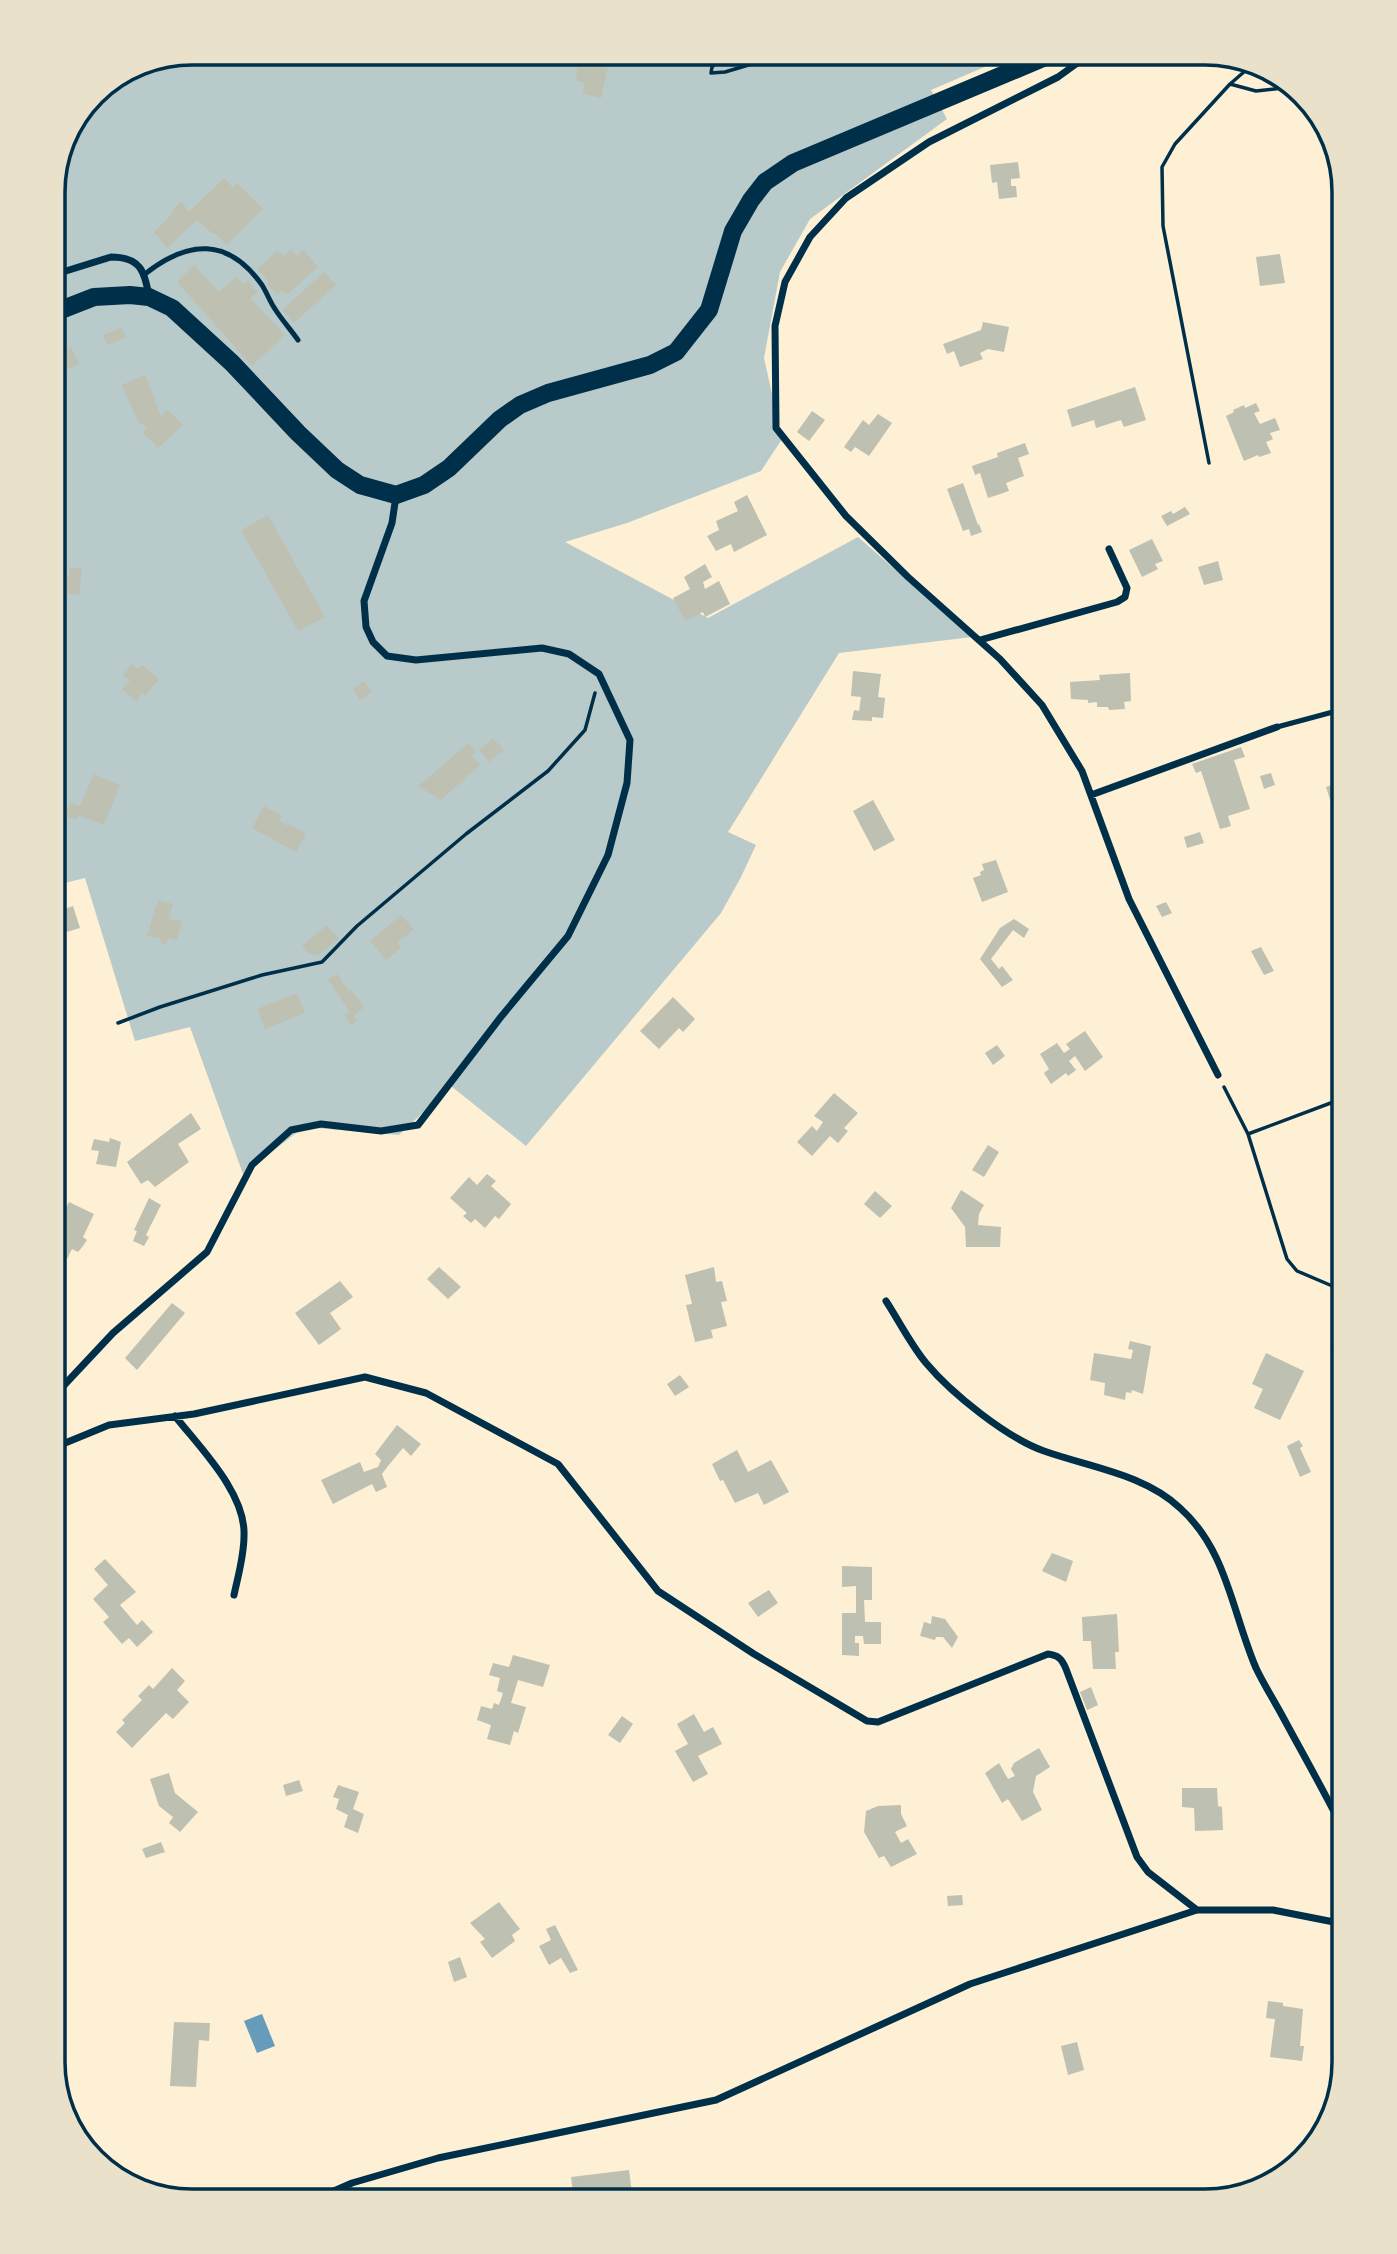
<svg xmlns="http://www.w3.org/2000/svg" width="1397" height="2254" font-family="Arial,sans-serif">
<style>
.green{fill:#b9caca}
.water{fill:#669bbc}
.building{fill:#bec0b2}
.lines{fill:none;stroke-linecap:round;stroke-linejoin:round}
.path{stroke:#003049;stroke-width:3.5}
.service{stroke:#003049;stroke-width:5}
.minor{stroke:#003049;stroke-width:7}
.primary{stroke:#003049;stroke-width:18}
.rim{fill:none;stroke:#003049;stroke-width:3.5}
</style>
<rect width="100%" height="100%" fill="#fdf0d5"/>
<path class="green" d="M192,53H1017L931,90L947,119L810,219L780,272L764,358L782,439L761,471L627,523L565,542L708,618L858,537L972,637L839,653L728,832L756,845L740,879L721,913L526,1146L451,1086L399,1135L304,1127L243,1174L190,1027L135,1041L85,878L53,886V183L63,138L94,93L139,63Z"/>
<path class="water" d="M262,2014L275,2046L257,2053L244,2021Z"/>
<path class="building" d="M589,53H611L601,98L583,94L585,83L576,80L578,66L586,68Z
M1018,162L1020,178L1011,179V186H1016L1017,197L999,199L997,182L992,183L990,165Z
M224,178L233,188L237,183L263,209L227,245L215,233L213,234L197,220L167,248L154,232L172,214L171,212L181,201L189,212Z
M291,249L297,256L304,250L318,267L287,295L282,290L277,295L267,284L269,282L257,269L277,251L284,256Z
M1280,254L1285,283L1260,286L1256,257Z
M194,265L219,292L236,277L244,284L248,281L258,292L250,298L285,335L252,366L177,282Z
M324,272L336,285L294,323L282,310Z
M983,322L1009,327L1004,352L988,349L980,353L983,359L960,367L954,351L947,354L943,344L981,330Z
M122,328L126,338L107,345L103,335Z
M71,347L79,364L66,370L59,354Z
M145,375L161,416L168,410L183,425L158,448L142,432L147,429L143,424L138,422L122,385Z
M1135,387L1146,420L1124,427L1121,420L1096,428L1094,420L1072,427L1067,410Z
M1256,403L1260,411L1254,413L1260,424L1275,418L1280,430L1270,433L1273,439L1266,442L1271,453L1259,457L1258,455L1244,461L1226,416L1234,412L1233,410L1244,405L1245,408Z
M812,411L825,420L809,441L797,432Z
M878,414L892,423L869,456L855,447L851,452L844,447L863,420L869,425Z
M1025,443L1029,454L1018,458L1024,476L1006,483L1009,491L988,498L980,473L975,475L972,466L998,457L997,453Z
M963,483L978,525L979,524L982,532L971,536L969,529L963,531L947,489Z
M747,495L767,535L734,552L731,544L716,551L707,536L719,530L716,521L738,511L734,502Z
M1185,507L1190,514L1167,526L1161,516L1171,511L1173,514Z
M268,515L325,617L298,631L241,530Z
M1152,539L1163,561L1155,564L1158,569L1142,577L1129,550Z
M1218,561L1223,580L1204,585L1198,567Z
M705,564L712,577L703,582L705,589L719,581L730,604L705,617L703,612L685,621L673,598L690,589L684,577Z
M70,568H82L79,595L67,594L68,590H64L66,577H69Z
M132,664L138,669L142,665L159,679L145,696L143,693L136,701L122,689L130,681L123,675Z
M853,671L881,674L878,697L885,698L883,718L872,717V721L852,720L854,710L859,711L861,697L851,696Z
M1130,673L1131,701L1124,702L1125,709L1109,710L1108,707H1097V702L1088,703V700L1071,699L1070,682L1100,680L1099,675Z
M364,681L372,692L360,700L353,689Z
M493,738L504,750L489,762L479,750Z
M469,743L476,752L472,756L480,765L441,800L418,786Z
M1241,747L1245,757L1234,760L1250,809L1228,816L1231,826L1220,829L1201,771L1196,773L1192,764Z
M1344,768V826L1339,828L1326,787L1338,783L1334,772Z
M1271,773L1275,785L1264,789L1260,776Z
M94,774L120,785L104,825L78,815L76,820L65,815L70,803L80,806Z
M873,800L895,840L874,851L853,811Z
M264,806L282,816L279,820L287,826L288,824L306,834L296,852L252,828Z
M1200,832L1204,843L1187,848L1184,837Z
M996,860L1008,892L982,902L973,878L981,875L980,872L984,870L982,864Z
M158,900L173,904L169,919L182,921L177,940L168,938L166,944L160,943L161,939L147,936Z
M1166,902L1172,913L1162,917L1156,906Z
M53,903L56,912L73,906L80,928L60,934L53,917Z
M401,915L414,929L398,942L401,948L386,960L370,941Z
M1014,919L1029,929L1024,938L1013,930L991,959L999,969L1002,966L1013,980L1002,987L980,959L1000,928Z
M327,925L339,939L320,954L313,955L307,952L302,946Z
M1344,936V961L1334,941Z
M1261,947L1274,971L1264,975L1251,951Z
M337,974L349,991L350,989L364,1007L354,1016L357,1020L351,1025L344,1015L350,1012L328,980Z
M297,993L305,1013L265,1029L257,1009Z
M673,997L695,1019L683,1032L679,1028L659,1049L640,1031Z
M1085,1031L1103,1057L1085,1071L1075,1056L1069,1061L1076,1070L1068,1076L1066,1073L1051,1084L1044,1073L1049,1069L1040,1054L1057,1043L1064,1053L1070,1049L1066,1044Z
M997,1045L1005,1056L993,1065L985,1053Z
M834,1093L858,1113L844,1128L848,1131L838,1143L830,1136L812,1156L797,1142L812,1126L817,1131L823,1122L814,1116Z
M191,1113L201,1129L178,1144L189,1162L155,1187L148,1180L141,1184L127,1162Z
M110,1138L121,1142L116,1167L96,1164L99,1151L91,1150L94,1139L109,1142Z
M988,1145L999,1152L984,1177L972,1170Z
M487,1174L496,1181L491,1186L511,1204L499,1219L495,1216L485,1228L475,1219L471,1223L463,1216L467,1213L450,1198L469,1177L477,1185Z
M961,1190L984,1205L979,1214L978,1225L1001,1227L1000,1247H966L965,1227L951,1208Z
M875,1191L892,1206L880,1218L864,1204Z
M149,1198L161,1205L146,1235L149,1237L144,1246L133,1241L137,1231L134,1230Z
M69,1202L94,1214L83,1237L87,1240L83,1246L78,1252L72,1249L67,1259L53,1252V1225L57,1226Z
M439,1267L461,1287L448,1299L427,1279Z
M714,1267L716,1282L722,1281L727,1301L721,1302L727,1326L711,1330L713,1338L695,1342L686,1305L692,1304L685,1275Z
M340,1281L353,1297L330,1313L341,1329L319,1345L295,1313Z
M172,1303L185,1313L137,1370L125,1358Z
M1343,1340L1344,1359L1337,1363L1330,1347Z
M1130,1341L1151,1346L1143,1394L1132,1390L1131,1393L1126,1392L1125,1400L1104,1395L1105,1383L1090,1380L1094,1353L1131,1359L1133,1350L1128,1349Z
M1266,1353L1304,1371L1280,1420L1254,1408L1263,1389L1252,1384Z
M680,1375L689,1387L675,1396L667,1384Z
M397,1425L421,1444L411,1456L403,1448L388,1466L382,1474L387,1487L376,1492L372,1484L333,1504L321,1480L360,1462L364,1472L378,1467L381,1460L375,1454Z
M1299,1440L1303,1446L1300,1448L1311,1472L1300,1477L1287,1446Z
M737,1450L748,1472L771,1460L789,1492L764,1505L758,1493L735,1503L723,1480L720,1481L712,1464Z
M1052,1553L1073,1561L1066,1582L1042,1571Z
M105,1559L136,1592L120,1605L137,1625L142,1620L153,1632L137,1647L129,1638L122,1644L103,1622L109,1617L93,1599L108,1585L94,1569Z
M842,1566L872,1567V1600H864L865,1622H881V1644H864L863,1636H855V1643H859V1656L842,1655V1613H856V1586L842,1587Z
M769,1590L778,1603L758,1617L748,1603Z
M1117,1614L1119,1652H1115L1116,1669H1093L1091,1641H1083L1082,1617Z
M932,1616L945,1619L958,1637L952,1648L943,1637H936L935,1640L920,1636L924,1622L931,1624Z
M513,1655L550,1665L543,1687L518,1680L511,1703L526,1707L518,1733L514,1731L510,1745L487,1739L491,1725L477,1720L481,1706L492,1709L494,1703L499,1705L503,1693L497,1691L500,1678L489,1675L493,1663L509,1667Z
M172,1668L185,1681L177,1690L189,1702L173,1719L166,1713L132,1748L116,1732L125,1723L122,1720L142,1700L138,1696L149,1685L153,1689Z
M1091,1687L1098,1705L1087,1710L1080,1692Z
M694,1714L704,1732L713,1727L722,1744L698,1756L708,1774L693,1782L675,1751L688,1744L677,1724Z
M622,1716L633,1724L620,1743L608,1735Z
M1039,1748L1050,1767L1036,1776L1033,1792L1042,1810L1022,1821L1008,1799L1002,1803L985,1773L999,1763L1008,1779L1015,1776L1011,1769L1014,1763Z
M169,1773L175,1793L198,1812L180,1832L169,1823L173,1817L159,1806L150,1779Z
M299,1780L303,1791L286,1796L283,1785Z
M338,1785L359,1792L353,1809L364,1814L358,1833L344,1827L348,1815L336,1809L339,1799L333,1797Z
M1182,1788H1217L1218,1806L1222,1807L1223,1830L1195,1831L1194,1808L1182,1807Z
M901,1805V1814L907,1826L895,1832L901,1843L908,1839L917,1854L891,1867L884,1856L879,1858L864,1832L866,1811L878,1806Z
M161,1842L165,1852L146,1858L142,1849Z
M962,1895L963,1905L948,1906L947,1896Z
M499,1902L520,1929L512,1935L515,1941L492,1958L480,1942L485,1939L470,1923Z
M555,1925L578,1970L570,1973L561,1958L549,1965L539,1946L551,1940L546,1929Z
M460,1957L467,1977L454,1982L448,1962Z
M1268,2001L1283,2003V2006L1303,2009L1300,2046H1304L1302,2061L1270,2057L1275,2019L1266,2018Z
M174,2022L210,2023L209,2041L199,2040L196,2087L170,2086Z
M1077,2042L1084,2070L1068,2075L1061,2046Z
M629,2170L633,2201H602L601,2194L590,2195V2191L573,2192L571,2177Z
M906,2189V2201H868V2190Z"/>
<g class="lines">
<path class="path" d="M724,53L712,67L711,73L725,72L789,53
M934,53L1003,54
M1230,84L1256,91L1292,87
M1209,463L1163,226L1162,167L1175,144L1230,84L1252,65
M118,1023L160,1007L262,975L322,962L357,926L466,834L548,771L585,730L595,693
M1224,1087L1248,1134L1287,1259L1297,1271L1344,1291
M1248,1134L1344,1098"/>
<path class="service" d="M145,274C188,240 228,237 262,285C267,293 270,302 275,309C282,320 291,330 298,340
M53,378L61,391
M1277,727L1344,709"/>
<path class="minor" d="M1083,53L1076,64L1058,77L929,142L846,198L810,237L785,282L775,326L776,428L846,516L908,577L1000,659L1042,705L1082,771L1129,899L1218,1075
M53,275L111,257C141,257 145,272 149,297
M980,640L1117,602L1125,597L1127,588L1109,549
M1091,795L1277,727
M886,1301C899,1321 911,1345 926,1363C952,1394 1007,1438 1044,1451C1089,1467 1144,1474 1180,1508C1227,1550 1232,1612 1256,1668C1264,1685 1275,1702 1284,1719C1304,1756 1325,1793 1344,1831
M53,1397L113,1333L207,1252L252,1165L291,1130L321,1124L381,1131L418,1125L500,1018L568,936L608,855L627,783L630,740L599,674L569,654L542,648L416,660L387,656L373,642L366,627L364,601L392,523L396,496
M175,1416C200,1448 246,1493 244,1536C244,1556 238,1576 234,1595
M53,1448L109,1425L194,1414L365,1377L426,1393L558,1464L658,1591L754,1654L867,1721L878,1722L1048,1654C1058,1655 1062,1659 1066,1669L1137,1857L1148,1872L1197,1910
M311,2201L352,2183L438,2158L716,2100L970,1984L1197,1910H1273L1344,1924"/>
<path class="primary" d="M53,313L94,297L130,295L149,297L172,308L232,363L298,433L337,470L360,485L396,495L424,485L449,468L500,419L520,405L548,393L650,365L676,352L709,310L733,231L751,200L765,182L793,163L1055,53"/>
</g>
<path d="M0 0H1397V2254H0ZM192 65H1205A127 127 0 0 1 1332 192V2062A127 127 0 0 1 1205 2189H192A127 127 0 0 1 65 2062V192A127 127 0 0 1 192 65Z" fill="#e9e1ca" fill-rule="evenodd"/>
<path class="rim" d="M192 65H1205A127 127 0 0 1 1332 192V2062A127 127 0 0 1 1205 2189H192A127 127 0 0 1 65 2062V192A127 127 0 0 1 192 65Z"/>
</svg>
